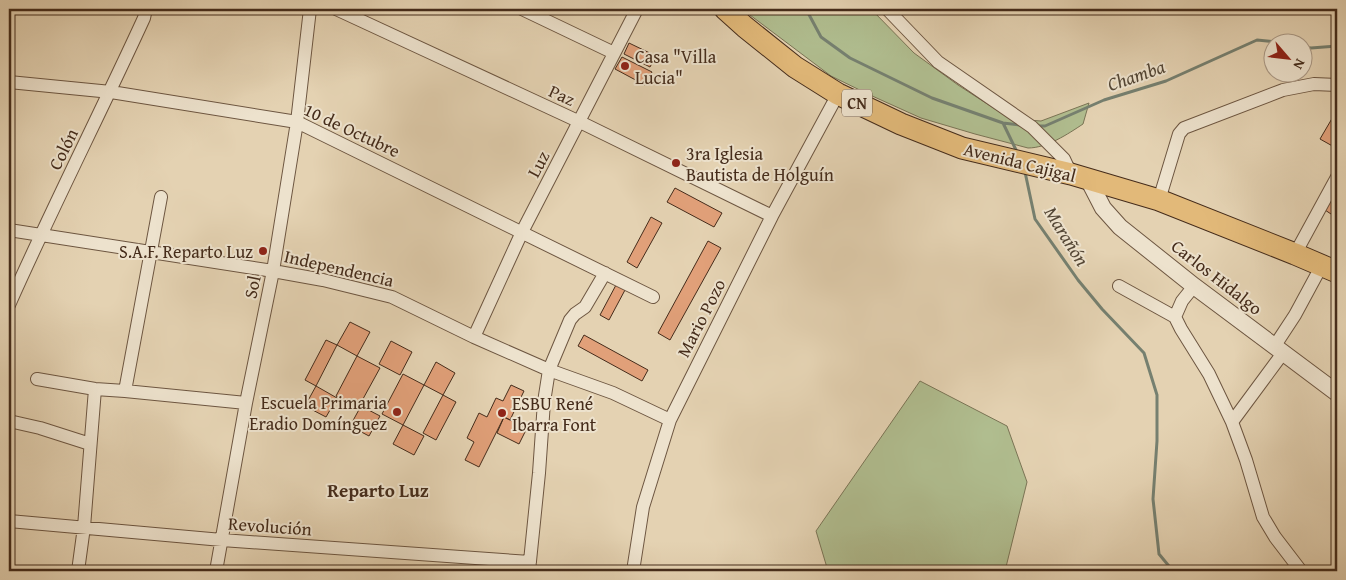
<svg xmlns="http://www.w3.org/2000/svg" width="1346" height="580" font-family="'Gentium Book Plus',serif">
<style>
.green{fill:#b0bd8f;stroke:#7a7455}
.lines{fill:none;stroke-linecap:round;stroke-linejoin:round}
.stream{stroke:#768070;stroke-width:3}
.building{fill:#e1a079;stroke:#452c1b}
.minor-casing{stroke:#6d5641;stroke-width:14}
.tertiary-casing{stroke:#6d5641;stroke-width:18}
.primary-casing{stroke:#452c1b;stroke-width:23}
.minor{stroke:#ede2cd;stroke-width:12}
.tertiary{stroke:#ede2cd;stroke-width:16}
.primary{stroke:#e2b979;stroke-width:21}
.poi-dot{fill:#8f2418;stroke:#ede2cd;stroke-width:2}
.labels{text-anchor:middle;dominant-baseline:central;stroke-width:4;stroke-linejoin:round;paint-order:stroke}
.shield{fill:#ede2cd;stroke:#776350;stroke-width:1}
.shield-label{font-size:16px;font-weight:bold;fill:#452c1b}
.poi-label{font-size:18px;fill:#452c1b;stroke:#ede2cd;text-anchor:start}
.street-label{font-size:18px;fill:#452c1b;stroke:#ede2cd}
.water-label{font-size:19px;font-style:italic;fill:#554837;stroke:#ede2cd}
.neighbourhood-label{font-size:19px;font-weight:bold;fill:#452c1b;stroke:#ede2cd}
</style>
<rect width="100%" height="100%" fill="#e4d2b2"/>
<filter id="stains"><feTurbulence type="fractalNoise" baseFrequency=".004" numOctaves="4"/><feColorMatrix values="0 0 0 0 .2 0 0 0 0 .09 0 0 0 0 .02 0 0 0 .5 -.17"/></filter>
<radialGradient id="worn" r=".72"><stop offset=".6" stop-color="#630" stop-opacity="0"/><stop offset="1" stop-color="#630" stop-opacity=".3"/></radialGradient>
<path class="green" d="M742,9H871L914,53L958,85L1006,116L1014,119L1041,121L1089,103L1083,124C1068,134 1047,148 1028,148L975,134L921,118L870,95L831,76Z
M920,381L1007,426L1027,482L1005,571H828L816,531Z"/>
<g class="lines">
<path class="stream" d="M806,9L821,37L850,58L932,98L1003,123L1020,125
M1304,47L1311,48L1337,46
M1003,123L1017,152
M1037,126H1045L1104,100L1166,81L1257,40L1276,42
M1025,172L1035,219L1078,280L1102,309L1144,353L1157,395V441L1153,499L1159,554L1173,571"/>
</g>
<path class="building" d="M629,43L656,56L650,67L624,54Z
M622,57L652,72L645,85L615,69Z
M1337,110V146L1336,148L1320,139Z
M675,188L722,213L714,227L667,202Z
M1337,191V218L1325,210Z
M651,217L662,223L637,268L627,262Z
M708,241L721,248L670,340L658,333Z
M616,285L625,290L609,320L600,315Z
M350,322L370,332L357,356L337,345Z
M584,335L648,370L642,381L578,346Z
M326,340L337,345L316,386L305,380Z
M391,341L412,352L400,375L379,364Z
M357,356L380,368L358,408L336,396Z
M436,362L455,373L443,395L424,385Z
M403,374L424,385L403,425L382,414Z
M511,385L524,391L510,420L504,417L479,467L465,460L474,442L467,438L479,413L487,417L496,398L503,401Z
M316,386L337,398L326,417L305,406Z
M443,395L456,402L436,440L423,433Z
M361,406L380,416L369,436L350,426Z
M504,417L527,428L519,444L497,433Z
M403,425L424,436L414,455L393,444Z"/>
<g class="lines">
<defs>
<path id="minor" d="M336,9L580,122L772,216
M522,9L614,53
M887,9L938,62L1032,127L1064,159L1071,174
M9,82L111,92L297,122L653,297
M1159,200L1179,134L1184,128L1283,90L1314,84L1337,85
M9,230L273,271L323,280L392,297L474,337L549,370L613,393L670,420
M1295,254L1337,177
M1119,286L1175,317
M1194,286L1182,301L1175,317L1181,329L1209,374L1232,422L1246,460L1263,517L1275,537L1301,571
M9,305C52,208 100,114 144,18L146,9
M474,337L522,232L637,9
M1274,347L1295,315L1322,265
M37,379L95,389L125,391L246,403
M125,391L161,197
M9,421L40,428L90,444
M1232,422L1283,353
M9,521L222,540L530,562
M78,571L84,527L95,389
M216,571L246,403L273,271L297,122L310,9
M529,571L539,473L544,402L549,370L570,320L575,314L585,307L605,273
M633,571L643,507L670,420L772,216L838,94"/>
<path id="tertiary" d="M1088,179L1103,208L1120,227L1194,286L1337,393"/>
<path id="primary" d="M725,9L745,27L795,67L838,94L901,124L962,148L1071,174L1159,200L1295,254L1337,272"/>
</defs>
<use href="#minor" class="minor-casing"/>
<use href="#tertiary" class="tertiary-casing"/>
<use href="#primary" class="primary-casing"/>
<use href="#minor" class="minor"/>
<use href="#tertiary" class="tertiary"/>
<use href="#primary" class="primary"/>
</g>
<g class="poi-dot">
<circle cx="625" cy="66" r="5"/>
<circle cx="676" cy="163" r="5"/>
<circle cx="263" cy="251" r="5"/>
<circle cx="397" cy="412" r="5"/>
<circle cx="502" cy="413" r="5"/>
</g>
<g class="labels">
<rect class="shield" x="842" y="89.5" width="30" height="27" rx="4"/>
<g class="shield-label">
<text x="857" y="103">CN</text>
</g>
<g class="poi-label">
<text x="635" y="56">Casa "Villa<tspan x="635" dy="21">Lucia"</tspan></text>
<text x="686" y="153">3ra Iglesia<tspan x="686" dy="21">Bautista de Holguín</tspan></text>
<text x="253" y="251" text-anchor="end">S.A.F. Reparto Luz</text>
<text x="387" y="402" text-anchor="end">Escuela Primaria<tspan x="387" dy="21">Eradio Domínguez</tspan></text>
<text x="512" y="403">ESBU René<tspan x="512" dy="21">Ibarra Font</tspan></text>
</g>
<g class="street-label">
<text transform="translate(562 95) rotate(25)">Paz</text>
<text transform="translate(352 130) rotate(25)">10 de Octubre</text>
<text transform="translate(63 149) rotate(-64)">Colón</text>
<text transform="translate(1020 162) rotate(14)">Avenida Cajigal</text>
<text transform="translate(538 164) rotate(-62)">Luz</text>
<text transform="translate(339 268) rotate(13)">Independencia</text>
<text transform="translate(1217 277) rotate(38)">Carlos Hidalgo</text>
<text transform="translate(252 287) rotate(-78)">Sol</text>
<text transform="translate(701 318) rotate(-63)">Mario Pozo</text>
<text transform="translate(270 526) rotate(4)">Revolución</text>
</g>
<g class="water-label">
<text transform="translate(1136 75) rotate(-19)">Chamba</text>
<text transform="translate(1067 236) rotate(58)">Marañón</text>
</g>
<g class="neighbourhood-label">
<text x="378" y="490">Reparto Luz</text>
</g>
</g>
<rect width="1346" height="580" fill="none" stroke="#e4d2b2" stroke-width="30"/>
<rect x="10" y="10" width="1326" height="560" fill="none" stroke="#452c1b" stroke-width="2.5"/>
<rect x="15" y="15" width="1316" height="550" fill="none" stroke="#452c1b"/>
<g transform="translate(1288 58) rotate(118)"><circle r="24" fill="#ede2cd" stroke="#aa9986"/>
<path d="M0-4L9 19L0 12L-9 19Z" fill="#8f2418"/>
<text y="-8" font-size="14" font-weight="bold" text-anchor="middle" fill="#452c1b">N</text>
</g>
<rect width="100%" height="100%" filter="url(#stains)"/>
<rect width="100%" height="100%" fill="url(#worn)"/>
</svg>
